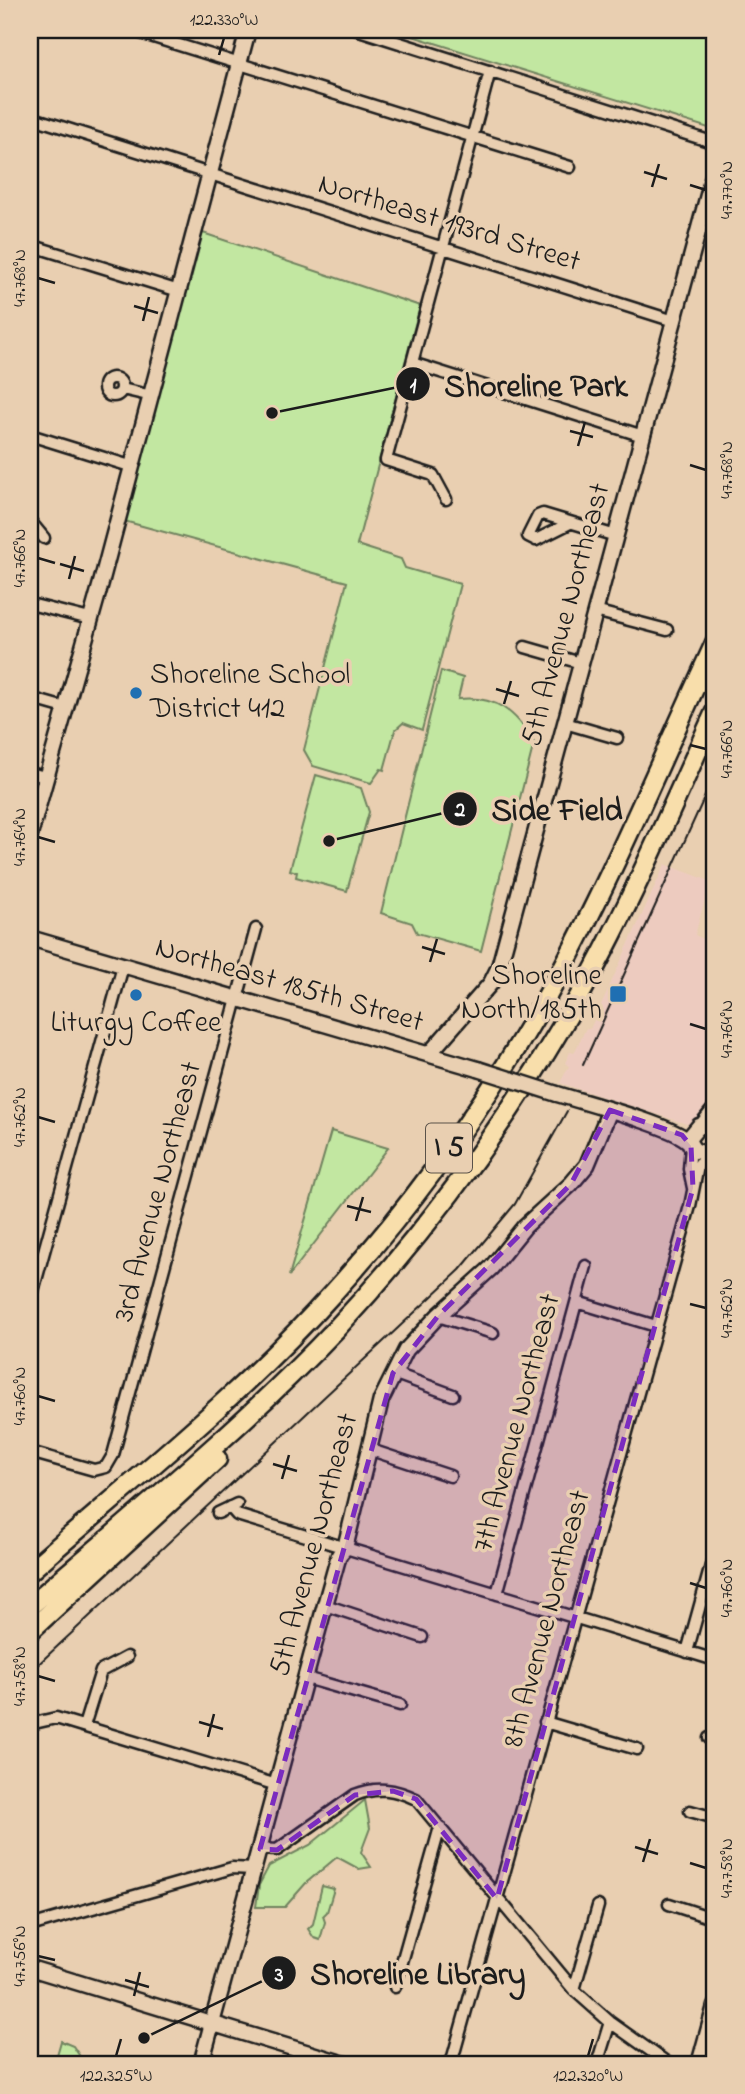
<svg xmlns="http://www.w3.org/2000/svg" width="745" height="2094" font-family="'Indie Flower',sans-serif">
<style>
.built{fill:#edcbbf}
.green{fill:#c2e7a1;stroke:#6f825e;stroke-width:2}
.lines{fill:none;stroke-linecap:round;stroke-linejoin:round}
.street-casing{stroke:#1c1c1c;stroke-width:15}
.secondary-casing{stroke:#1c1c1c;stroke-width:19}
.highway-casing{stroke:#1c1c1c;stroke-width:23}
.street{stroke:#e9cfb1;stroke-width:10}
.secondary{stroke:#e9cfb1;stroke-width:14}
.highway{stroke:#f8deab;stroke-width:18}
.tram{stroke:#1c1c1c;stroke-width:2}
.secondary-bridge-casing{stroke:#1c1c1c;stroke-width:19;stroke-linecap:butt}
.secondary-bridge{stroke:#e9cfb1;stroke-width:14}
.marked{fill:#7b2cbf;fill-opacity:0.2;stroke:#7b2cbf;stroke-width:5;stroke-dasharray:14 9;stroke-linejoin:round}
.ticks{fill:none;stroke:#1c1c1c;stroke-width:2.5}
.poi-dot{fill:#1f6fb2;stroke:#e9cfb1;stroke-width:2.5}
.labels{text-anchor:middle;dominant-baseline:central;stroke-width:7;stroke-linejoin:round;paint-order:stroke}
.shield{fill:#e9cfb1;stroke:#5a5249;stroke-width:2}
.shield-label{font-size:28px;font-weight:bold;fill:#1c1c1c}
.street-label{font-size:30px;fill:#1c1c1c;stroke:#e9cfb1}
.poi-label{font-size:30px;fill:#1c1c1c;stroke:#e9cfb1;text-anchor:start}
.leader{fill:none;stroke:#1c1c1c;stroke-width:2.5}
.callout-dot{fill:#1c1c1c;stroke:#e9cfb1;stroke-width:2.5}
.mark-label{font-size:21px;text-anchor:middle;font-weight:bold;fill:#fff}
.callout-label{font-size:32px;text-anchor:middle;font-weight:bold;fill:#1c1c1c;stroke:#e9cfb1;stroke-width:7;stroke-linejoin:round;paint-order:stroke}
.neatline{fill:none;stroke:#1c1c1c;stroke-width:2.5}
.ticks-label{font-size:18px;text-anchor:middle;fill:#1c1c1c}
</style>
<rect width="100%" height="100%" fill="#e9cfb1"/>
<filter id="ink" filterUnits="userSpaceOnUse"><feTurbulence type="fractalNoise" baseFrequency=".0143" numOctaves="2"/><feDisplacementMap in="SourceGraphic" scale="14" xChannelSelector="R" yChannelSelector="G"/><feConvolveMatrix kernelMatrix="1 2 1 2 8 2 1 2 1" color-interpolation-filters="sRGB"/></filter>
<g filter="url(#ink)">
<path class="built" d="M665,864L710,881L695,935L715,945V1084L707,1116L697,1124L690,1125L560,1083L569,1066L565,1063L570,1052L574,1053L586,1028L590,1029Z"/>
<path class="green" d="M393,30H715V130Z
M200,232L420,306L357,545L401,559L405,568L460,584L422,730L403,723L395,730L384,770L381,769L371,783L313,766L304,750L347,582L124,521Z
M441,671L463,678L458,699C495,695 516,711 534,743L481,951L417,933L412,923L381,913Z
M316,775L361,788L369,812L347,891L296,877L297,872L290,870Z
M331,1131L388,1148L289,1276Z
M365,1800L370,1828L361,1852L371,1867L359,1869L337,1857L306,1883L285,1907H256L259,1885L269,1866L310,1845Z
M322,1886L334,1889L327,1912L323,1916L325,1922L320,1940L314,1938L308,1929L313,1924Z
M61,2041L73,2046L85,2064L55,2062Z"/>
<g class="lines">
<defs>
<path id="street" d="M131,30L570,167
M359,30L715,143
M30,117L674,321
M30,245L179,291
M412,363L643,436
M104 387a9 9 0 1 1 18 0a9 9 0 1 1-18 0Z
M122,389L152,396
M30,435L130,466
M446,499L433,475L386,460L490,71
M30,521L44,538
M570,523L536,540L528,536L538,516L543,514L616,536
M30,604L90,619
M595,611L667,630
M525,647L581,663
M30,698L65,708
M565,723L617,738
M30,773L45,777
M699,1126L715,1106
M691,1146L689,1169L693,1188
M30,1302L123,966
M577,1302L656,1326
M438,1316L493,1333
M393,1373L453,1395
M368,1449L450,1476
M30,1452L94,1470L106,1467L113,1455L256,929
M230,1507L237,1515L715,1660
M218,1513L237,1504
M497,1594L586,1266
M325,1605L422,1637
M687,1652L715,1551
M306,1678L400,1705
M545,1722L637,1749
M30,1724L56,1718L277,1785
M84,1726L101,1671L127,1657
M709,1738L715,1740
M690,1811L715,1818
M260,1849L277,1850L355,1795C377,1786 395,1789 416,1799L574,1990L610,2022L669,2064
M669,1904L715,1919
M30,1926L232,1868L254,1869
M395,1987L440,1827
M574,1990L598,1906
M451,2064L690,1206L698,1166L707,1152
M597,2064L610,2022"/>
<path id="secondary" d="M30,835L101,583L248,30
M30,938L478,1069
M429,1054L491,983L499,967L715,169
M557,1094C583,1102 675,1126 689,1142
M715,1134L707,1126H699L689,1138C689,1148 697,1154 707,1152L715,1144
M30,1968L345,2064
M201,2064L325,1605L339,1555L345,1548L381,1400L406,1350L438,1316L491,1268L525,1226L571,1184L587,1165L610,1110
M699,2064L715,2006"/>
<path id="highway" d="M30,1571C133,1481 241,1395 333,1293C421,1196 497,1088 560,973C617,866 664,753 715,643
M30,1606C134,1516 241,1429 336,1329C422,1237 498,1135 562,1026C622,926 667,817 715,712
M30,1631L217,1459"/>
</defs>
<use href="#street" class="street-casing"/>
<use href="#secondary" class="secondary-casing"/>
<use href="#highway" class="highway-casing"/>
<use href="#street" class="street"/>
<use href="#secondary" class="secondary"/>
<use href="#highway" class="highway"/>
<path class="tram" d="M583,1065L715,774
M30,1672L460,1270L515,1204L567,1111"/>
<defs>
<path id="secondary-bridge" d="M478,1069L557,1094"/>
</defs>
<use href="#secondary-bridge" class="secondary-bridge-casing"/>
<use href="#secondary-bridge" class="secondary-bridge"/>
</g>
</g>
<path class="marked" d="M610,1110L682,1135L691,1146L693,1188L497,1899L416,1799L393,1791L355,1795L277,1850L260,1849L393,1373L438,1316L571,1184Z"/>
<path class="ticks" d="M219,55L224,38M644,172L667,179M690,185L706,190M652,187L659,164M38,278L55,283M134,306L158,313M143,321L149,297M570,431L593,437M578,446L585,422M690,465L706,470M38,558L55,563M60,564L84,571M69,579L75,556M496,689L519,696M504,704L511,681M690,745L706,749M38,837L55,842M422,947L445,954M430,962L437,939M690,1024L706,1029M38,1117L55,1122M347,1206L371,1212M356,1221L363,1197M690,1304L706,1308M38,1396L55,1401M273,1464L297,1471M282,1479L289,1455M690,1583L706,1588M38,1676L55,1681M199,1722L223,1729M208,1737L214,1714M635,1847L658,1854M643,1862L650,1839M690,1863L706,1868M38,1956L55,1960M125,1980L149,1987M134,1996L140,1972M116,2056L121,2039M588,2056L593,2039"/>
<g class="poi-dot">
<circle cx="136" cy="693" r="7"/>
<rect x="609" y="985" width="18" height="18" rx="3.5"/>
<circle cx="136" cy="995" r="7"/>
</g>
<g class="labels">
<rect class="shield" x="426" y="1123.5" width="46" height="49" rx="5"/>
<g class="shield-label">
<text x="449" y="1148">I 5</text>
</g>
<g class="street-label">
<text transform="translate(449 224) rotate(17)">Northeast 193rd Street</text>
<text transform="translate(567 615) rotate(-75)">5th Avenue Northeast</text>
<text transform="translate(289 986) rotate(16)">Northeast 185th Street</text>
<text transform="translate(159 1192) rotate(-75)">3rd Avenue Northeast</text>
<text transform="translate(518 1423) rotate(-75)">7th Avenue Northeast</text>
<text transform="translate(315 1545) rotate(-75)">5th Avenue Northeast</text>
<text transform="translate(548 1619) rotate(-75)">8th Avenue Northeast</text>
</g>
<g class="poi-label">
<text x="150" y="676">Shoreline School<tspan x="150" dy="34">District 412</tspan></text>
<text x="602" y="977" text-anchor="end">Shoreline<tspan x="602" dy="34">North/185th</tspan></text>
<text x="136" y="1024" text-anchor="middle">Liturgy Coffee</text>
</g>
</g>
<path class="leader" d="M272 413L413 384M329 841L460 809M144 2038L279 1973"/>
<g class="callout-dot">
<circle cx="272" cy="413" r="7"/>
<circle cx="329" cy="841" r="7"/>
<circle cx="144" cy="2038" r="7"/>
<circle cx="413" cy="384" r="18"/>
<circle cx="460" cy="809" r="18"/>
<circle cx="279" cy="1973" r="18"/>
</g>
<g class="mark-label">
<text x="413" y="392">1</text>
<text x="460" y="816">2</text>
<text x="279" y="1981">3</text>
</g>
<g class="callout-label">
<text x="536" y="396">Shoreline Park</text>
<text x="557" y="820">Side Field</text>
<text x="418" y="1984">Shoreline Library</text>
</g>
<rect width="745" height="2094" fill="none" stroke="#e9cfb1" stroke-width="77"/>
<rect x="38" y="38" width="668" height="2018" class="neatline"/>
<g class="ticks-label">
<text x="224" y="25">122.330°W</text>
<text transform="translate(726 190) rotate(-90)" y="6">47.770°N</text>
<text transform="translate(19 278) rotate(-90)" y="6">47.768°N</text>
<text transform="translate(726 470) rotate(-90)" y="6">47.768°N</text>
<text transform="translate(19 558) rotate(-90)" y="6">47.766°N</text>
<text transform="translate(726 749) rotate(-90)" y="6">47.766°N</text>
<text transform="translate(19 837) rotate(-90)" y="6">47.764°N</text>
<text transform="translate(726 1029) rotate(-90)" y="6">47.764°N</text>
<text transform="translate(19 1117) rotate(-90)" y="6">47.762°N</text>
<text transform="translate(726 1308) rotate(-90)" y="6">47.762°N</text>
<text transform="translate(19 1396) rotate(-90)" y="6">47.760°N</text>
<text transform="translate(726 1588) rotate(-90)" y="6">47.760°N</text>
<text transform="translate(19 1676) rotate(-90)" y="6">47.758°N</text>
<text transform="translate(726 1868) rotate(-90)" y="6">47.758°N</text>
<text transform="translate(19 1956) rotate(-90)" y="6">47.756°N</text>
<text x="116" y="2081">122.325°W</text>
<text x="588" y="2081">122.320°W</text>
</g>
</svg>
